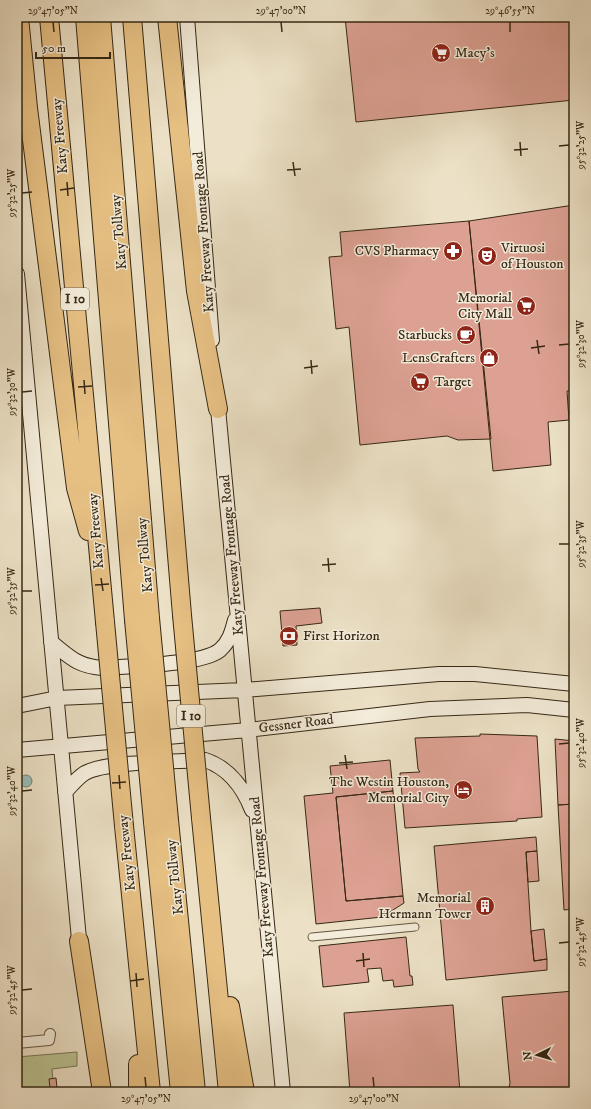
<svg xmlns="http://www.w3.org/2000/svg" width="591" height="1109" font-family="'IM FELL DW Pica',serif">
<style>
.green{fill:#bbc292;stroke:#787554}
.water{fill:#99bdb8;stroke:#718177}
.building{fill:#dda193;stroke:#362815}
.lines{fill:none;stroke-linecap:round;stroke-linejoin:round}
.pedestrian-casing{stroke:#645641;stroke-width:9}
.minor-casing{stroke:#645641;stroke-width:12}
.secondary-casing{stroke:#362815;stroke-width:16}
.motorway-casing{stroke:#362815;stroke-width:20}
.pedestrian{stroke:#f3ecda;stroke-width:7}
.minor{stroke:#f3ecda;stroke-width:10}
.secondary{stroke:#f3ecda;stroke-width:14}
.motorway{stroke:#e6c083;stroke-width:18}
.motorway-bridge-casing{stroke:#362815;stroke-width:20;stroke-linecap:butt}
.motorway-bridge{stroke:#e6c083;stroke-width:18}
.ticks{fill:none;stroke:#362815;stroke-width:1.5}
.labels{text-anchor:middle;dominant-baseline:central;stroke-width:3;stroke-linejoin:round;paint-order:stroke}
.shield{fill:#f3ecda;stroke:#6f6350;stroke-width:1}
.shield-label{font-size:13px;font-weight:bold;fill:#362815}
.poi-label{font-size:14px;fill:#362815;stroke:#f3ecda;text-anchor:end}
.street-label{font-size:14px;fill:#362815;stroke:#f3ecda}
.neatline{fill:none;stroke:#362815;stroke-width:1.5}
.ticks-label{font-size:10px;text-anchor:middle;fill:#362815}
</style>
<rect width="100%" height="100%" fill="#ece1c6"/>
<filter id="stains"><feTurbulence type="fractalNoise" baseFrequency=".005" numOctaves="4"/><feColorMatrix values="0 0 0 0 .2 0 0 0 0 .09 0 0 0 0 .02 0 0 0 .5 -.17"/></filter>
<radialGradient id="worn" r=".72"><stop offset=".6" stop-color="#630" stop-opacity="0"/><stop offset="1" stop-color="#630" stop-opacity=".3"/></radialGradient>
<path class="green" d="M77,1052V1066L52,1069L54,1092H17V1057Z"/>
<path class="water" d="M20 781a6 6 0 1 1 12 0a6 6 0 1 1-12 0Z"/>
<path class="building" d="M345,17H574V100L356,122Z
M574,205V391H567L569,420L548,422L551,465L493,471L469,221Z
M469,221L491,439L458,440L447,436L360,445L349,327L336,329L329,257L342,256L340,232Z
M320,608L322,623L296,626L297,645L283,646L280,611Z
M480,734L537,736L542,817L517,819V821L405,828L400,773L420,772L418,769L415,738L480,736Z
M555,739L574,741V804L558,805Z
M390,760L393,791L336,797L346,901L403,896L404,903L382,917L316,924L304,796L333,793L330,766Z
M393,791L403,896L346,901L336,797Z
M574,804V909L564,910L558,805Z
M536,837L537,851L526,852L531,931L534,961L547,959V970L446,980L434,846Z
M537,851L539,881L528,882L526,852Z
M17,869L20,895H17Z
M544,929L547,959L534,961L531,931Z
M406,937L410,976H412L413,985L394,987L393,980L383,981L381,968L367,969L369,982L323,987L319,946Z
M574,991V1092H508L510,1083L502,997Z
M453,1005L460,1092H350L344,1013Z
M56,1078L57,1088H50L49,1079Z"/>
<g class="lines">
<defs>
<path id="pedestrian" d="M312,937L415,927"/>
<path id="minor" d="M17,1043L49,1040L50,1034"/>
<path id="secondary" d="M187,17L212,340
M17,274L80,950
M217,398L283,1092
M51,642C70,657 77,666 102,668C128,666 202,665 220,650C229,642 232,632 235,620
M17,706L57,698L244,690L439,674H475L574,684
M17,750L248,730L430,709L527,705L574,710
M65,792C72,785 77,778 85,773C106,761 178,762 205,760C229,768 243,787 252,810"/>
<path id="motorway" d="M19,17L28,108L76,488L88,531
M49,17L105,622
M85,17L134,620
M101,17L150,618
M132,17L182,615
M167,17L196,291L218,409
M201,818L228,1092
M169,820L196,1092
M153,822L180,1092
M124,826L151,1092
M79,941L102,1092
M230,1006L245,1092
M138,1064V1092"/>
</defs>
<use href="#pedestrian" class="pedestrian-casing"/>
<use href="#minor" class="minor-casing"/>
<use href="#secondary" class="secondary-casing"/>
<use href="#motorway" class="motorway-casing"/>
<use href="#pedestrian" class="pedestrian"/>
<use href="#minor" class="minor"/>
<use href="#secondary" class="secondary"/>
<use href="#motorway" class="motorway"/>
<defs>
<path id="motorway-bridge" d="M182,615L201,818
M150,618L169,820
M134,620L153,822
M105,622L124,826"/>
</defs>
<use href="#motorway-bridge" class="motorway-bridge-casing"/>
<use href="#motorway-bridge" class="motorway-bridge"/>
</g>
<path class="ticks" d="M53,22L54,32M281,22L282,32M510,22V32M520,142L521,156M559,146L569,145M514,150L528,149M293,162L295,176M287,170L301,169M67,182L68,196M60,190L74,188M22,193L32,192M537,340L539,354M559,345L569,344M531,348L545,346M311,360L312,374M304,368L318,366M84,380L85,394M78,387L92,386M22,392L32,391M559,544H569M328,558L329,572M322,565L336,564M101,578L103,591M95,585L109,584M22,591H32M559,744L569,743M345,755L347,769M339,763L353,762M119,775L120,789M112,783L126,782M22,791L32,790M559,943L569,942M363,953L364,967M356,961L370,959M136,973L137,987M130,981L144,979M22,990L32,989M145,1077L146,1087M373,1077L374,1087"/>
<defs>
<symbol id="supermarket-disc" viewBox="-11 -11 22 22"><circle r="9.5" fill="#8f2418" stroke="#f3ecda"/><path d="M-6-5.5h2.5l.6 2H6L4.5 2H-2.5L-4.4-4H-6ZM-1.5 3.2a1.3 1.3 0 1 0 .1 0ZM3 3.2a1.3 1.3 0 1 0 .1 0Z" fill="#fff"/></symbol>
<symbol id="pharmacy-disc" viewBox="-11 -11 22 22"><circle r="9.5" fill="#8f2418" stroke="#f3ecda"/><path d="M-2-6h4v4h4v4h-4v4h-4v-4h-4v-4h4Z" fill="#fff"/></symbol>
<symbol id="theatre-disc" viewBox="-11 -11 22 22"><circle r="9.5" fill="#8f2418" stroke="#f3ecda"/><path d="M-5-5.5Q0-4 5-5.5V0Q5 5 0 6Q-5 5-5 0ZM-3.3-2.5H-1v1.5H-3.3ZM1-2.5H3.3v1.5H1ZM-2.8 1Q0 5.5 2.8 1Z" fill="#fff"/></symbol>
<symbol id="cafe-disc" viewBox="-11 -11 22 22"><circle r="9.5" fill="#8f2418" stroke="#f3ecda"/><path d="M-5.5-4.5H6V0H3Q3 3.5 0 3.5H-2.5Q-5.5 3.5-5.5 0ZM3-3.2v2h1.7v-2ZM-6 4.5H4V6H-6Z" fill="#fff"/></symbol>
<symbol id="shop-disc" viewBox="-11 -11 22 22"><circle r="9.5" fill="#8f2418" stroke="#f3ecda"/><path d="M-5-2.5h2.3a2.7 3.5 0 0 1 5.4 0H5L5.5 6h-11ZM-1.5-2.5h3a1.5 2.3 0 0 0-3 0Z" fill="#fff"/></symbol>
<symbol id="bank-disc" viewBox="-11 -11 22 22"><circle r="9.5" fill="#8f2418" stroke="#f3ecda"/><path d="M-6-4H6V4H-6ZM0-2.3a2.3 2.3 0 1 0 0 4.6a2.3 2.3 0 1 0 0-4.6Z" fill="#fff"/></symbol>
<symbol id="hotel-disc" viewBox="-11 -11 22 22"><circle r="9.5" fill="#8f2418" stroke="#f3ecda"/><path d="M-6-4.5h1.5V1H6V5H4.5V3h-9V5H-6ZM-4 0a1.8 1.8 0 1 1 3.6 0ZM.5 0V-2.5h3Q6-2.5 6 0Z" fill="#fff"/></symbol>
<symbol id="building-disc" viewBox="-11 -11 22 22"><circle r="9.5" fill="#8f2418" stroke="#f3ecda"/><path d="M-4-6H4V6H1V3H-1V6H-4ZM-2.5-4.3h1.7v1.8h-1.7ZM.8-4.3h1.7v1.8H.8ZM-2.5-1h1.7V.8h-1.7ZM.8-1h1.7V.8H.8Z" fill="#fff"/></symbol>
</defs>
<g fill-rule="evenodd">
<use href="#supermarket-disc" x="430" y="42" width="22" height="22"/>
<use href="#pharmacy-disc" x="442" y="240" width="22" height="22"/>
<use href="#theatre-disc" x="476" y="245" width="22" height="22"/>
<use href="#supermarket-disc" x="515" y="295" width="22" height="22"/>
<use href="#cafe-disc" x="455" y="324" width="22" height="22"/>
<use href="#shop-disc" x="478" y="347" width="22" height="22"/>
<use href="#supermarket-disc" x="409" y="371" width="22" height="22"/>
<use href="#bank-disc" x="278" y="625" width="22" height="22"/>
<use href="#hotel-disc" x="452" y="779" width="22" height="22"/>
<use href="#building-disc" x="474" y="895" width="22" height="22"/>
</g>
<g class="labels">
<g class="shield">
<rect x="61" y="288" width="28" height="22" rx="3"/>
<rect x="177" y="705" width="28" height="22" rx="3"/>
</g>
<g class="shield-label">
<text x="75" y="299">I 10</text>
<text x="191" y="716">I 10</text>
</g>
<g class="poi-label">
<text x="455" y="53" text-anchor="start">Macy's</text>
<text x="501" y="248" text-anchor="start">Virtuosi<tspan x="501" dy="16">of Houston</tspan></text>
<text x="439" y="251">CVS Pharmacy</text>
<text x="512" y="298">Memorial<tspan x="512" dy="16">City Mall</tspan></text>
<text x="452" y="335">Starbucks</text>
<text x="475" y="358">LensCrafters</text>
<text x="434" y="382" text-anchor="start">Target</text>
<text x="303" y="636" text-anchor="start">First Horizon</text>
<text x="449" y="782">The Westin Houston,<tspan x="449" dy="16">Memorial City</tspan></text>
<text x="471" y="898">Memorial<tspan x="471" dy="16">Hermann Tower</tspan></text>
</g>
<g class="street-label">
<text transform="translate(60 136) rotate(-95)">Katy Freeway</text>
<text transform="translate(119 232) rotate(-95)">Katy Tollway</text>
<text transform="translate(204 232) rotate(-94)">Katy Freeway Frontage Road</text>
<text transform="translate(96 531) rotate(-95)">Katy Freeway</text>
<text transform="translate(145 555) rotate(-95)">Katy Tollway</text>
<text transform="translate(232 555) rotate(-95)">Katy Freeway Frontage Road</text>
<text transform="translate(296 724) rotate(-7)">Gessner Road</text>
<text transform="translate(127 853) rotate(-96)">Katy Freeway</text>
<text transform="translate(175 877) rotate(-96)">Katy Tollway</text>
<text transform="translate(262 877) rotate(-95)">Katy Freeway Frontage Road</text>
</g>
</g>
<rect width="591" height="1109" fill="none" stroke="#ece1c6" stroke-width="44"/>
<g transform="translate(537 1055) rotate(265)" stroke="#f3ecda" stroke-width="3" paint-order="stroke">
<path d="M0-3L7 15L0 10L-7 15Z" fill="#362815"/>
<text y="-6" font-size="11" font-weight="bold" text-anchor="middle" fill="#362815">N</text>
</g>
<path d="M36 52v6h74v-6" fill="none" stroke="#362815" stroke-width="2"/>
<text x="42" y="52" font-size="12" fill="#362815" stroke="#f3ecda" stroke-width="3" paint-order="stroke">50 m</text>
<rect x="22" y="22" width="547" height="1065" class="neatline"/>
<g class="ticks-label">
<text x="53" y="14">29°47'05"N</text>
<text x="281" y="14">29°47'00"N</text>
<text x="510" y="14">29°46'55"N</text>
<text transform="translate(580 145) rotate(-90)" y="4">95°32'25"W</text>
<text transform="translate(11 193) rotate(-90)" y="4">95°32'25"W</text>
<text transform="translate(580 344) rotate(-90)" y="4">95°32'30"W</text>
<text transform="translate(11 392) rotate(-90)" y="4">95°32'30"W</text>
<text transform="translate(580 544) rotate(-90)" y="4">95°32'35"W</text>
<text transform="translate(11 591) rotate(-90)" y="4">95°32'35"W</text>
<text transform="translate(580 743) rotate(-90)" y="4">95°32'40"W</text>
<text transform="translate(11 791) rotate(-90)" y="4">95°32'40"W</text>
<text transform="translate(580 942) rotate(-90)" y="4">95°32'45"W</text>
<text transform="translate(11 990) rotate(-90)" y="4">95°32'45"W</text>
<text x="146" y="1102">29°47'05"N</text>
<text x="374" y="1102">29°47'00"N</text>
</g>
<rect width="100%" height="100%" filter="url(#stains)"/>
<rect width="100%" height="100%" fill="url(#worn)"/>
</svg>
